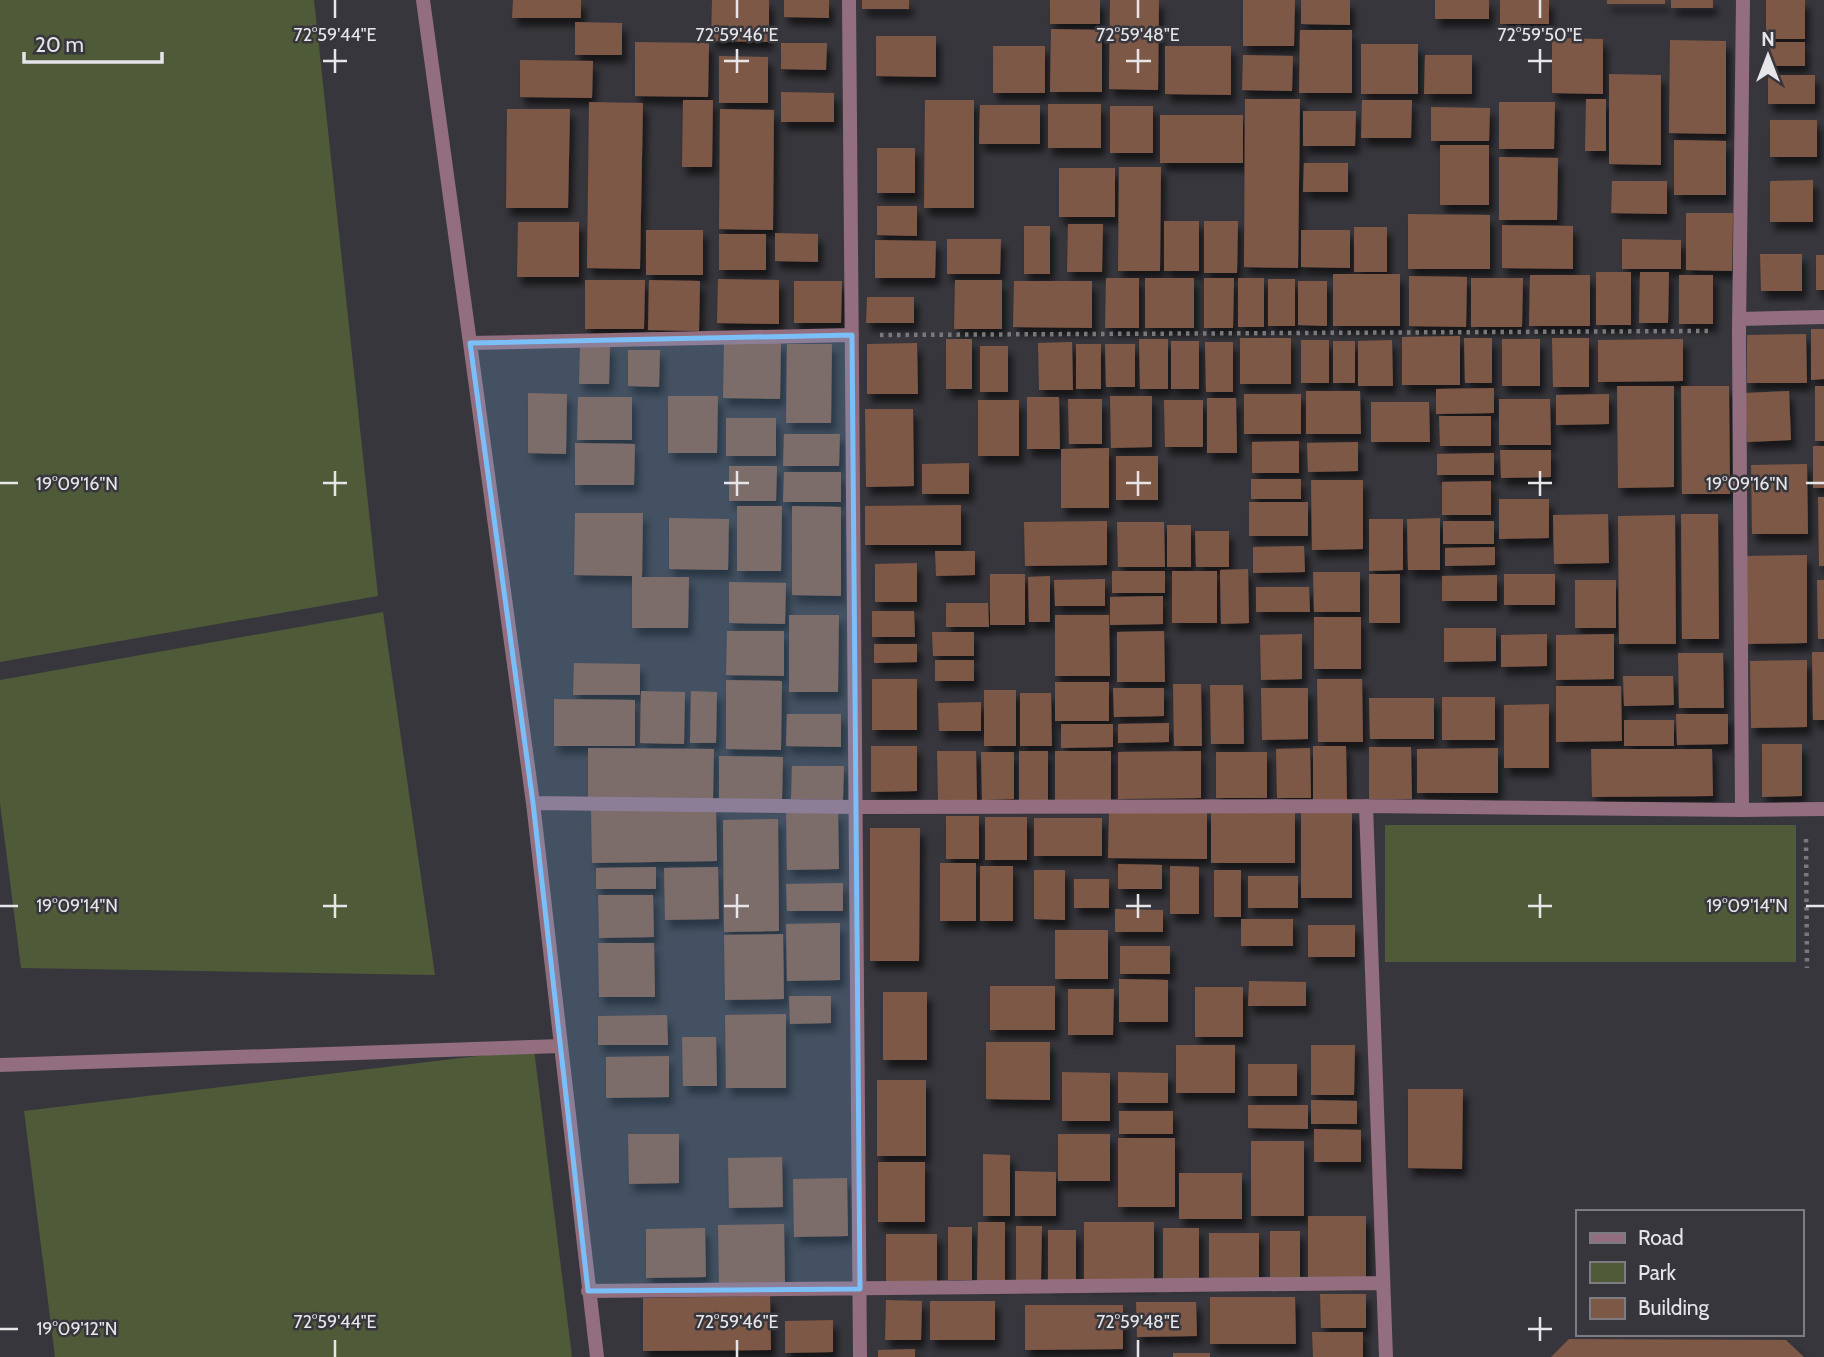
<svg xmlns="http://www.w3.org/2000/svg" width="1824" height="1357" font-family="Cabin,sans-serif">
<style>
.green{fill:#4f5a38}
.building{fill:#7e5846;filter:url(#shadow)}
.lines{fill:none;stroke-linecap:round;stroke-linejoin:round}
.path{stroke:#79787d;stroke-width:4.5;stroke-dasharray:3.5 5;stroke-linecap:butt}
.street{stroke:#936e7f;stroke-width:14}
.marked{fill:#7abff8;fill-opacity:0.2;stroke:#7abff8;stroke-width:5;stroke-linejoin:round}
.ticks{fill:none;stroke:#e6e6e9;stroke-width:2.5}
.ticks-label{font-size:18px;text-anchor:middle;fill:#e6e6e9;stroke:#37363c;stroke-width:5;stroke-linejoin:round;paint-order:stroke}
</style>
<defs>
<filter id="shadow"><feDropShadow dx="4.5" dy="8" stdDeviation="3.5" flood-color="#0009"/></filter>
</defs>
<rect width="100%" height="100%" fill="#37363c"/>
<path class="green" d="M0,0H314L378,596L0,662Z
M383,612L435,975L21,968L0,803V680Z
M1385,825H1796V962H1385Z
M534,1049L572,1357H55L24,1111Z"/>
<path class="building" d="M513,0H581V18H512Z
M712,0H769V42L711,41Z
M784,0H829V18L784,17Z
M862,0H909V9H862Z
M1050,0H1100V24H1050Z
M1110,0H1159L1158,90L1109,89Z
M1243,0H1295L1294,46H1243Z
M1301,0H1350V25L1301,24Z
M1435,0H1489V19H1435Z
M1500,0H1549V24H1500Z
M1607,0H1665V4H1607Z
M1671,0H1713V8H1671Z
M1766,0H1805V39H1766Z
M575,22L622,23V55H575Z
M1051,29L1102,30V92H1050Z
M1300,30H1352V93H1299Z
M876,36H936V77L876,76Z
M1552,38L1603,39V94L1552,93Z
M1670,40L1726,41V134L1669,133Z
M635,42L709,43L708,97L635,96Z
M1766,42H1805V66H1766Z
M781,43H827L826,70L781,69Z
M1361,44H1418V94H1361Z
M993,46H1045V93H993Z
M1165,46H1231V95L1165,94Z
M1243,55L1293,56L1292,91L1242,90Z
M1425,55H1472V94H1424Z
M719,56L768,57V103H719Z
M520,60L593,61L592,98L520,97Z
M1609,74L1661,75V165L1609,164Z
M1768,75H1815V104H1768Z
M781,92L834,93V122H781Z
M1245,99H1300L1298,268L1244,267Z
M1586,99H1606V151H1585Z
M683,100H713L712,167H682Z
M925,100H974V208H924Z
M1362,100H1412L1411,138H1361Z
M589,102L643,103L640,269L587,268Z
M1499,102H1555L1554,149H1499Z
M1048,104H1101V148H1048Z
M980,105H1040V144H979Z
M1110,106H1153V153H1110Z
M1431,107L1490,108L1489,141H1431Z
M507,109H570L568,208H506Z
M720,109L774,110L773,230L719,229Z
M1303,111H1356L1355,146H1303Z
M1160,115H1243V163H1160Z
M1770,120H1817V157H1770Z
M1674,140L1726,141V195H1674Z
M1440,145H1489V205H1440Z
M877,148H915V193H877Z
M1499,157L1558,158L1557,220H1499Z
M1304,163H1348V192H1303Z
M1119,167H1161L1160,271H1118Z
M1059,168H1115V217H1059Z
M1813,180V222H1770V181Z
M1612,181H1667V214L1611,213Z
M877,206H917V236L877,235Z
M1686,213H1733L1732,271L1686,270Z
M1408,214L1490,215V269H1408Z
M1164,221H1199V271H1164Z
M1204,221H1238L1237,273H1204Z
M518,222H579V277H517Z
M1068,224H1103L1102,272H1067Z
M1502,225L1573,226V269L1502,268Z
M1024,226H1050V274H1024Z
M1354,227H1387V272H1354Z
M646,230H703V275H646Z
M1301,230H1350V268L1301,267Z
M775,233L818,234V262L775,261Z
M719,234H766V270H719Z
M947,239H1001L1000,274H947Z
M1622,239L1681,240V269H1622Z
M875,240L936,241L935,278H875Z
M1760,254H1802V291H1761Z
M1816,255H1824V290H1816Z
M1596,272H1631V325H1596Z
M1640,272H1669L1668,323H1639Z
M1333,274H1400V326H1333Z
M1530,275H1590V326H1529Z
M1679,275H1713V324H1679Z
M1409,276L1467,277L1466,327L1409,326Z
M1106,278H1139V328H1105Z
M1145,278H1194V328H1145Z
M1204,278H1234L1233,328H1204Z
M1238,278H1264V327H1238Z
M1471,278H1523L1522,327H1471Z
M718,279L779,280V324L717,323Z
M1268,279H1295V326H1268Z
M585,280H645L644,329H585Z
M649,280L700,281L699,331L648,330Z
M955,280H1002V329H954Z
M794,281H842L841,323H794Z
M1014,281H1092V328L1013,327Z
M1298,281H1327V326L1298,325Z
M867,297H914V323H866Z
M1811,329H1824V379L1811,380Z
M1806,334L1807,383H1747V335Z
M1460,336V385H1402V337Z
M1240,338H1291V384H1240Z
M1464,338H1492V383H1465Z
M1552,338H1589V387H1553Z
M946,339H972V389H946Z
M1139,339H1168V389H1140Z
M1502,339H1540V386H1502Z
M1683,339V381L1598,382V340Z
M1301,340H1329V383H1301Z
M1392,340L1393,386H1358V341Z
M1171,341H1199V389H1171Z
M1333,341H1355V383H1333Z
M724,342L781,343L780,399L723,398Z
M1072,342L1073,390H1039L1038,343Z
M1205,342H1233V392H1206Z
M917,343L918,394H867V344Z
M787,344H832L831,423H786Z
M1076,344H1101V389H1076Z
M1105,344H1135V387H1106Z
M580,345H610L609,384H579Z
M980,346H1008V392H980Z
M628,350H660L659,387L628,386Z
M1617,386H1674V487L1618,488Z
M1681,386H1729L1730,494H1682Z
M1815,386H1824V441H1815Z
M1494,388V413L1436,414V389Z
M1306,391H1360L1361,434H1306Z
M1789,391L1791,440L1747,442L1745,393Z
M528,393L567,394L566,454L528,453Z
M1244,394H1301V434H1244Z
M1609,394V424L1556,425V395Z
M668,396H718L717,453H668Z
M1110,396H1152V447L1111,448Z
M578,397H632V440H577Z
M1027,397H1059L1060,449H1027Z
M1207,398H1236L1237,453H1207Z
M1068,399H1102V444H1069Z
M1499,399H1550L1551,445H1499Z
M978,400H1019V456H978Z
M1164,400H1203V447H1165Z
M1371,402H1429L1430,442H1371Z
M865,409H913L914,486L866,487Z
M1439,416H1491V446H1440Z
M726,418H776V456H726Z
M784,434H840L839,466H783Z
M1299,441V473H1252V442Z
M1358,442V471L1308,472L1307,443Z
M575,443L635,444L634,485H575Z
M1813,446H1824V488H1813Z
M1109,448V508H1061V449Z
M1500,450H1551V477L1501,478Z
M1494,453V475H1437V454Z
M1116,456H1158V500H1116Z
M969,463V494H922V464Z
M1807,464L1808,534H1752L1751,465Z
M729,466H777L776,501H729Z
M784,472H841V502H783Z
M1251,479H1301V499H1251Z
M1311,480H1363V549L1312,550Z
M1491,481V515H1442V482Z
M1818,497H1824V566H1819Z
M1499,499H1549V538L1499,539Z
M1249,502H1308V536H1249Z
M961,505V545H865V506Z
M737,506H782L781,571H737Z
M792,506L841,507V596L792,595Z
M575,513H643L642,577H689L688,628H632V576L574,575Z
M1608,514L1609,563L1554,564L1553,515Z
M1681,514H1718L1719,639H1682Z
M1675,515L1676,644H1619L1618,516Z
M669,518L729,519L728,570L669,569Z
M1440,518V570H1408L1407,519Z
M1369,519H1403V570L1369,571Z
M1107,521V565L1025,566L1024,522Z
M1443,521H1494V544H1443Z
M1117,522H1164L1165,567H1118Z
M1167,525H1191V567H1167Z
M1195,531H1229V567H1196Z
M1304,546L1305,572L1253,573V547Z
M1495,547V565L1445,566V548Z
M935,551H975V575L936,576Z
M1807,555V643L1747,644L1745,556Z
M917,563V602H875V564Z
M1248,569L1249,623L1221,624L1220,570Z
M1112,571H1165V593H1112Z
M1172,571H1217V623H1172Z
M1313,572H1360V612H1314Z
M990,574H1025V625H990Z
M1369,574H1400V623H1369Z
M1504,574H1555V605H1504Z
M1497,575V601H1442V576Z
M1050,576V622H1029L1028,577Z
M1105,579V606H1055L1054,580Z
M1575,580H1616V628H1575Z
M1817,580H1824V639H1818Z
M729,582L786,583L785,624L729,623Z
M1256,587H1309L1310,612H1256Z
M1163,596V624L1110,625V597Z
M946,603H988L989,627H946Z
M872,611H914L915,637H872Z
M789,615H839L838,692H789Z
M1055,615H1109L1110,676H1055Z
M1314,617H1361V669H1314Z
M1444,628H1496V661L1444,662Z
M727,631H784V676L726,675Z
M1164,631L1165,682H1117V632Z
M932,632H974V656H933Z
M1302,634V679L1261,680L1260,635Z
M1547,634V666L1501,667V635Z
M1614,634V679L1556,680V635Z
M874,644H917V662L874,663Z
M1812,652H1824V720H1813Z
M1678,653H1723L1724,708H1679Z
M935,660H974V681H935Z
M1807,660V727L1751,728L1750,661Z
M574,663L640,664V695H573Z
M1623,676H1673L1674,705L1624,706Z
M872,679H917V730H872Z
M1317,679H1362L1363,742H1318Z
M726,680L782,681L781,750L726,749Z
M1055,682H1109V721H1055Z
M1173,684H1201L1202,746H1174Z
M1210,685H1243L1244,744H1211Z
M1556,686H1621L1622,741L1556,742Z
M1113,688H1164V716L1114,717Z
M1261,688H1308V739L1262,740Z
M984,690H1016V746H984Z
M641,691L685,692L684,744L640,743Z
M691,691L717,692L716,743H690Z
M1020,693H1051L1052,746H1020Z
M1442,697H1495V740H1442Z
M1369,698H1434V739H1370Z
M554,699L635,700V746H554Z
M981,702V731H939L938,703Z
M1549,704V768H1504V705Z
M787,714H841V747L786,746Z
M1676,714H1728V744L1677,745Z
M1624,720H1674V746H1624Z
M1169,723V742L1118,743V724Z
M1061,724H1113V747L1061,748Z
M1762,744H1802V796L1762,797Z
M871,746H917V791L871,792Z
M1313,746H1346L1347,800H1313Z
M1369,747H1411L1412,799H1369Z
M588,748L714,749L713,800L588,799Z
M1310,748L1311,798H1277L1276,749Z
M1498,748V793H1417V749Z
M1591,749H1712L1713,796L1592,797Z
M937,751H976L977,800H938Z
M1019,751H1048V801H1019Z
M1055,751H1111V800H1055Z
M1201,751V798L1118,799V752Z
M981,752H1014V799L982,800Z
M1216,752H1267V798H1216Z
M719,756L783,757L782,800L719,799Z
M792,766H844L843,800L791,799Z
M716,809L717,861L592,863L591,810Z
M838,812L839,869L787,870L786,813Z
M1109,812H1207V859L1108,858Z
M1301,812H1352V898H1301Z
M1211,813H1295V863H1211Z
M946,816H979V859H946Z
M985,817H1027V860H985Z
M1034,818H1102V856H1034Z
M778,819L779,931L724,932L723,820Z
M870,828H920L919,961H870Z
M940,863H976V921H940Z
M1118,864L1162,865V889H1118Z
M980,866H1013V921H980Z
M1170,866L1199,867V914H1170Z
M656,867V889H596V868Z
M718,867L719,919L665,920L664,868Z
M1034,870H1065V920L1034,919Z
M1214,870H1241V917H1214Z
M1248,876H1298V908H1248Z
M1074,879H1109V908H1074Z
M843,883V911H787L786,884Z
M598,895H653L654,937L599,938Z
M1115,909L1163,910V932H1115Z
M1241,919H1293V946H1241Z
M840,923V980L787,981L786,924Z
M1308,925H1355V957H1308Z
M1055,930H1108V979H1055Z
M783,934L784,999L725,1000L724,935Z
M598,943H654L655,997H599Z
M1120,946H1170V974H1120Z
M1119,979L1168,980V1022H1119Z
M1249,981L1306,982V1006H1248Z
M990,986H1055V1030H990Z
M1195,987H1243V1037H1195Z
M1068,989H1114L1113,1035H1068Z
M883,992H927V1060H883Z
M789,996H831V1023L790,1024Z
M786,1014V1088H726L725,1015Z
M667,1015L668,1045H598V1016Z
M682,1037H716L717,1086H683Z
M986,1042H1050V1100L986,1099Z
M1176,1045H1235V1093H1176Z
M1311,1045H1355L1354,1095H1311Z
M669,1056V1097L606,1098V1057Z
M1248,1064H1297V1096H1248Z
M1062,1072L1110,1073V1121H1062Z
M1118,1072L1168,1073V1103H1118Z
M877,1080H926V1156H877Z
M1408,1089H1463L1462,1169L1408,1168Z
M1311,1100L1357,1101V1124H1311Z
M1248,1105H1308V1129L1248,1128Z
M1119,1111H1173V1134H1119Z
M1314,1129L1361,1130V1162H1314Z
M628,1134H679V1183L629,1184Z
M1058,1134H1110V1181H1058Z
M1118,1138H1175V1207H1118Z
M1251,1141H1304V1216H1251Z
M983,1154L1010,1155V1216H983Z
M782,1157L783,1207L729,1208L728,1158Z
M878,1162H925V1222H878Z
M1015,1171L1056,1172V1216H1015Z
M1179,1173H1242V1219H1179Z
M847,1178L848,1236L794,1237L793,1179Z
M1308,1216H1366V1278H1308Z
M978,1222H1005V1282H977Z
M1084,1222H1154V1283H1084Z
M784,1224L785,1283L719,1284L718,1225Z
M1016,1226H1042L1041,1281H1016Z
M948,1227H972V1280H948Z
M705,1228L706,1277L646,1278V1229Z
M1163,1228H1199V1281H1163Z
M1048,1230H1076V1283H1048Z
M1270,1231H1300V1280H1270Z
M1209,1233H1259V1278H1209Z
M886,1234H937V1283H886Z
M1320,1294H1366V1328H1321Z
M770,1296L771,1350L643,1351V1298Z
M1210,1297H1295L1296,1344H1210Z
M886,1300L922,1301L921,1340H885Z
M930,1301H995V1340H930Z
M1136,1302H1196L1197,1336L1137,1337Z
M1025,1305H1123V1349L1025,1350Z
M833,1320V1352L785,1353V1321Z
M1312,1332H1363V1357H1313Z
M1569,1339L1786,1340L1804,1357H1551Z
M915,1349V1357H878V1350Z
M1173,1353H1210V1357H1173Z"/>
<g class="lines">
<path class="path" d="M880,335L1708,331
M1806,839L1807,968"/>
<path class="street" d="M423,0L533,803L597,1357
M849,0L860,1357
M1739,319L1824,317
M470,343L852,335
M533,803L855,807L1366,806L1742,810L1824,809
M1366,806L1386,1357
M1742,810L1739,331L1743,0
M0,1065L561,1046
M588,1291L1383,1283"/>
</g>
<path class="marked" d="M852,335L860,1289L588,1291L533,803L470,343Z"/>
<path class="ticks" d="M335,0V18M737,0V18M1138,0V18M1540,0V18M335,49V73M737,49V73M1138,49V73M1540,49V73M323,61H347M724,61H749M1126,61H1151M1528,61H1552M335,471V496M737,471V496M1138,471V496M1540,471V496M0,483H18M323,483H347M724,483H749M1126,483H1151M1528,483H1552M1806,483H1824M335,894V918M737,894V918M1138,894V918M1540,894V918M0,906H18M323,906H347M724,906H749M1126,906H1151M1528,906H1552M1806,906H1824M1540,1317V1341M0,1329H18M1528,1329H1552M335,1340V1357M737,1340V1357M1138,1340V1357"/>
<g class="ticks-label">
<text x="335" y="41">72°59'44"E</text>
<text x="737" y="41">72°59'46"E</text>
<text x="1138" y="41">72°59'48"E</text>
<text x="1540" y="41">72°59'50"E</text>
<text x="77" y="490">19°09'16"N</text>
<text x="1747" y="490">19°09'16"N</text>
<text x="77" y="912">19°09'14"N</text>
<text x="1747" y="912">19°09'14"N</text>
<text x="335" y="1328">72°59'44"E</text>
<text x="737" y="1328">72°59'46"E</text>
<text x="1138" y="1328">72°59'48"E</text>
<text x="77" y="1335">19°09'12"N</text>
</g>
<rect x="1576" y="1210" width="228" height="126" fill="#37363c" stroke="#7d7c81" stroke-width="2"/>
<rect x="1590" y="1233" width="35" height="10" fill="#936e7f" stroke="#7d7c81" stroke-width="2"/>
<text x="1638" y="1245" font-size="21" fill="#e6e6e9">Road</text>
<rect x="1590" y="1262" width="35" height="21" fill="#4f5a38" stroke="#7d7c81" stroke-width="2"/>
<text x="1638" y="1280" font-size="21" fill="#e6e6e9">Park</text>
<rect x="1590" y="1298" width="35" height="21" fill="#7e5846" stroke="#7d7c81" stroke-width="2"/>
<text x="1638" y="1315" font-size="21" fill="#e6e6e9">Building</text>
<g transform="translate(1768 56)" stroke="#37363c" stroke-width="5" paint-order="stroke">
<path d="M0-5L12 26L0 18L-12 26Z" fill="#e6e6e9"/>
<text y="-10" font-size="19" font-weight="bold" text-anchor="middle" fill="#e6e6e9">N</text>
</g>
<path d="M24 52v10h138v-10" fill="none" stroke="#e6e6e9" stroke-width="3.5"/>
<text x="35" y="52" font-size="21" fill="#e6e6e9" stroke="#37363c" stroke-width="5" paint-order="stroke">20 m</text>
</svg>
